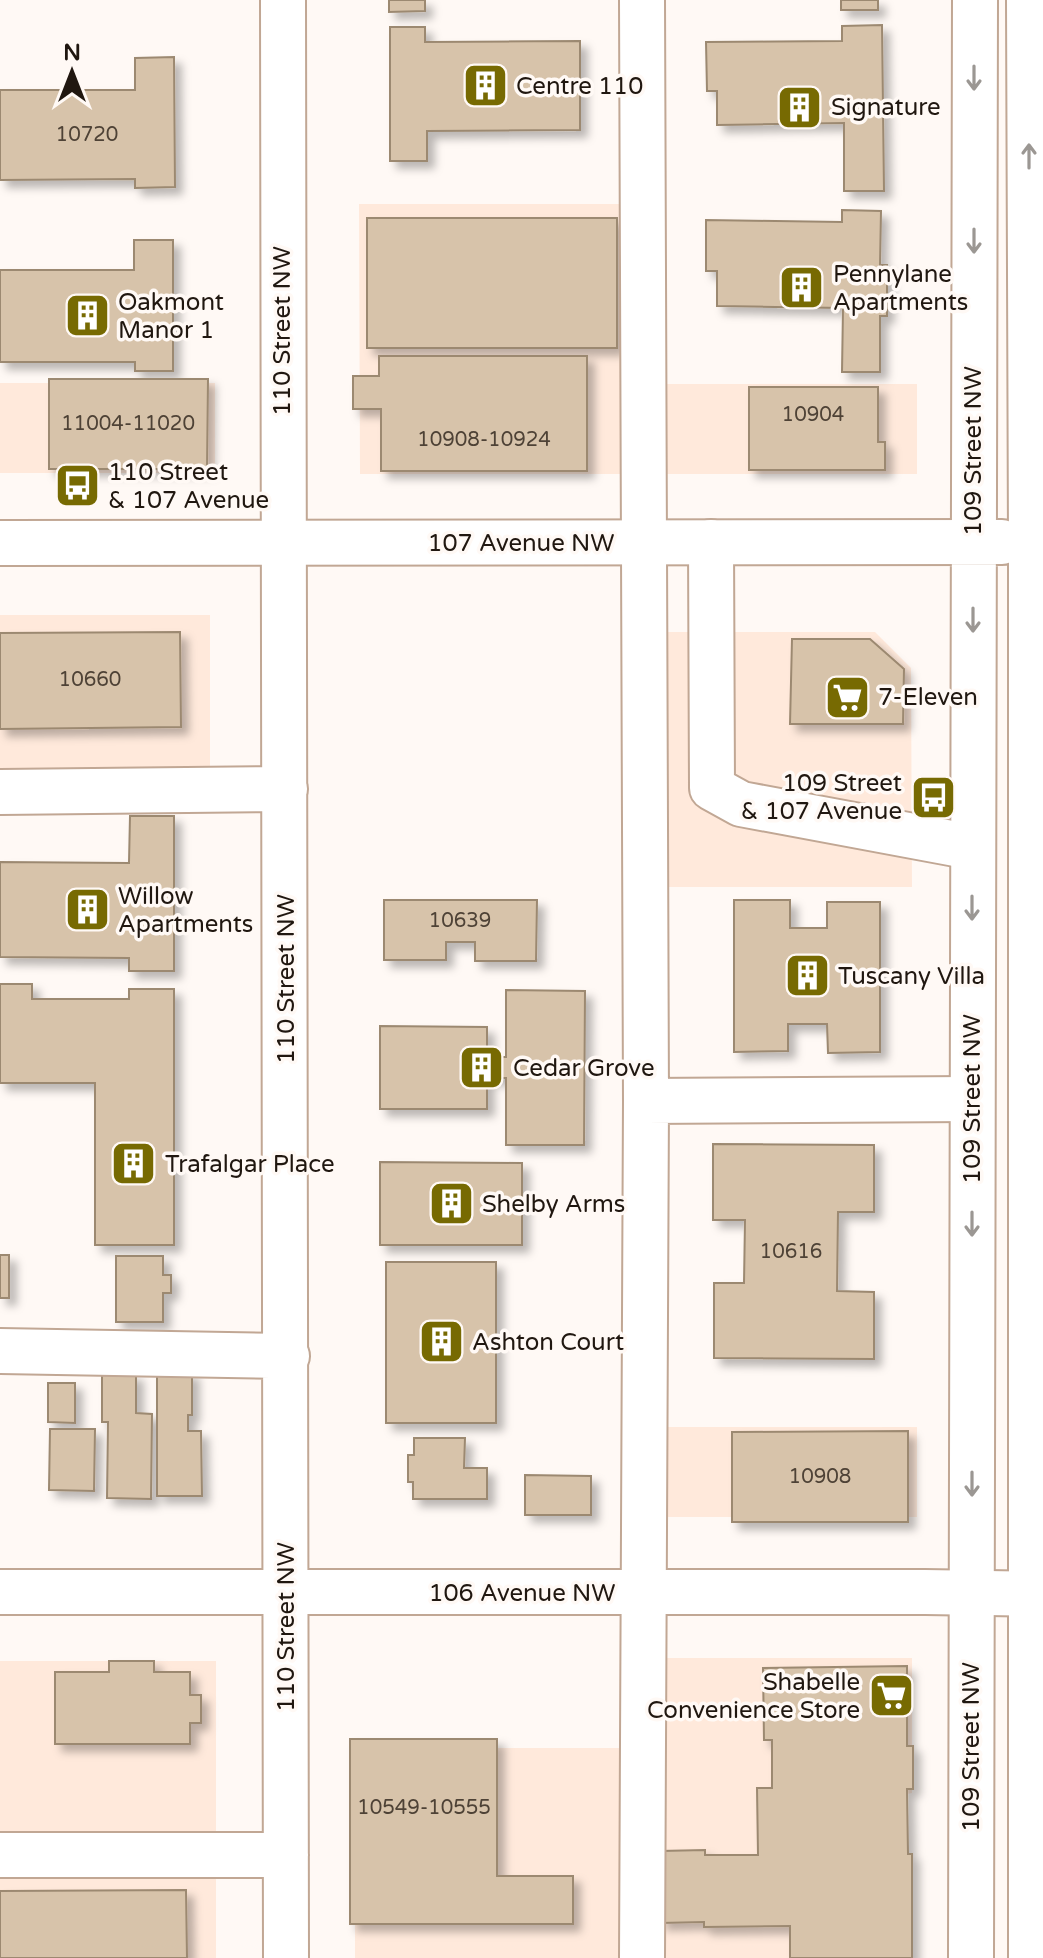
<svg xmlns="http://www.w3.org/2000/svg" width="1043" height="1958" font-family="'Varela Round',sans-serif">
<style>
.built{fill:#ffe9db}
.building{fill:#d7c3aa;stroke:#9c8971;stroke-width:2;filter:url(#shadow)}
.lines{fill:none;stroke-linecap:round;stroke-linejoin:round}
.minor-casing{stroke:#c1a794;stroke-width:48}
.major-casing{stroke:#c1a794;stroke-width:48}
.minor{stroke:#fff;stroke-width:44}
.major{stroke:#fff;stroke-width:44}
.oneway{stroke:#9b9793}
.labels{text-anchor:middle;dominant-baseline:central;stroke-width:7;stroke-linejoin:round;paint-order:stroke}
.number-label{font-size:20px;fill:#4e4236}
.poi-label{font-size:24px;fill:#201710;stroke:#fff9f5;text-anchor:start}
.street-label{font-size:24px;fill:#201710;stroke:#fff9f5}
</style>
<defs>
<filter id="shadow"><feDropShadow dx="7" dy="7" stdDeviation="4" flood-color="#0004"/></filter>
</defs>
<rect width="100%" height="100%" fill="#fff9f5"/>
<path class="built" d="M359,204H629V474H360Z
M0,383H215V473H0Z
M665,384H917V474H665Z
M0,615H210V795H0Z
M665,632H875L911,668L912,887H665Z
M665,1427H917V1517H665Z
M661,1658H912V1793L907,1794L908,1856H912L913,1958H661Z
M0,1661H216V1958H0Z
M355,1748H625V1958H355Z"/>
<path class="building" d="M389,0H425V11L389,12Z
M841,0H878V10H841Z
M882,25L884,191H844V123L717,125V91H707L706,42L842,41V26Z
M390,27H425V42L580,41V130L427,131V161H390Z
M174,57L175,187L135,188V179L0,180V90H135V58Z
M842,210L881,211L880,265H887V316H880V372H842L843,308L717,306V271H706V220L842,222Z
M367,218H617V348H367Z
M134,240H173V371H135V362H0V270H134Z
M379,356H587V471H381V409H353V376H379Z
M49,379H208L207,469H49Z
M749,387H878V442H885V470H749Z
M180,632L181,727L0,729V633Z
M792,639H870L904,669L903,724H790Z
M130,816H174V971H129V958L0,957V862L129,863Z
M384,900H537L536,961H475V942H446V960H384Z
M734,900H790V928H827V902H880V1052L828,1053L827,1024H788V1051L734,1052Z
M0,984H32V999H129V989H174V1245H95V1083H0Z
M506,990L585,991L584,1145H506V1078H487V1109H380V1026L487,1027V1057H506Z
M713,1144L874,1145V1212H838L837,1291L874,1292V1359L714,1358V1283H744L745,1220H713Z
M380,1162L522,1163V1245H380Z
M0,1255H9V1298H0Z
M116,1256H163V1275H171V1293H163V1322H116Z
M386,1262H496V1423H386Z
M157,1372H192V1415H188V1431H201L202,1496H157Z
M102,1374H136V1413L152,1414L151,1499L107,1498L108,1422H102Z
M48,1383H75V1423L48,1422Z
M50,1429H95L94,1491L49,1490Z
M908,1431V1522H732V1432Z
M414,1438H465L464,1468H487V1499H413V1482H408V1455H414Z
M525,1475L591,1476V1515H525Z
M109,1661H154V1672H190V1695H201V1723H190V1744H55V1672H109Z
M907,1666V1746H913V1789H907L908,1854H912V1958H790V1926L704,1927V1922L660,1923V1851L705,1850V1855H758L757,1788H772V1740H764L763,1668Z
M350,1739H497V1876H573V1924H350Z
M186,1890L187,1958H0V1891Z"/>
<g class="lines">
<defs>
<path id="minor" d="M283,0L286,1958
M711,542L712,788L741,804L972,847
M0,792L285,789
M646,1101L972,1099
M0,1351L287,1356
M0,1592H925L1043,1594
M0,1855H286
M642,1958L646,1101L642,0"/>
<path id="major" d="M1029,0L1031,542V1958
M0,543L1002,542
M971,1958L975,0"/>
</defs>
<use href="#minor" class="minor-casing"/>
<use href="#major" class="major-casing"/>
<use href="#minor" class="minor"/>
<use href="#major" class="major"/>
</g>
<defs><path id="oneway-shaft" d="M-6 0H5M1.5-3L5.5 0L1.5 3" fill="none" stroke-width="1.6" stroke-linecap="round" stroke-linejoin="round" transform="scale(2)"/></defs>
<g class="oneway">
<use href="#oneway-shaft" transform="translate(974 78) rotate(90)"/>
<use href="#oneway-shaft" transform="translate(1029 156) rotate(-90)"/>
<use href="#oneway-shaft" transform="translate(974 241) rotate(90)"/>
<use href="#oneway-shaft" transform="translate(973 620) rotate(90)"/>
<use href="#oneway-shaft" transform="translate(972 908) rotate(90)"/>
<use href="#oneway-shaft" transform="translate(972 1224) rotate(90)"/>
<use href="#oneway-shaft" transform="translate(972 1484) rotate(90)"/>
</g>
<defs>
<symbol id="building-square" viewBox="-11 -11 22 22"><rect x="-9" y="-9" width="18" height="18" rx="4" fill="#776a02" stroke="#fff9f5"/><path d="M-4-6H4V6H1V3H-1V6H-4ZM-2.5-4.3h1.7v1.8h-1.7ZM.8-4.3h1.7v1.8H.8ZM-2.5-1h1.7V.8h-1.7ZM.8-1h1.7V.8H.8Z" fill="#fff"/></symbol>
<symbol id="bus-square" viewBox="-11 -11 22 22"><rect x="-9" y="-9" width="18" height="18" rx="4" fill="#776a02" stroke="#fff9f5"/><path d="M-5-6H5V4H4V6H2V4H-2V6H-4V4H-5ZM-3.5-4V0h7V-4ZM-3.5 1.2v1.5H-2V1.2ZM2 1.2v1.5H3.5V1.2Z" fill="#fff"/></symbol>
<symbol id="supermarket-square" viewBox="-11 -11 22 22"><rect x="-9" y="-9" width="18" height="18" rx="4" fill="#776a02" stroke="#fff9f5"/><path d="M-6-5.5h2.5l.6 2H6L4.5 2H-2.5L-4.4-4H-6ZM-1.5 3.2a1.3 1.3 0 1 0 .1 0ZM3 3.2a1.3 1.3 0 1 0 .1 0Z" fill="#fff"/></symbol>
</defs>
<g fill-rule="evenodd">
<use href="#building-square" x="460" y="60" width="51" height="51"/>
<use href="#building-square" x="774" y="82" width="51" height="51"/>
<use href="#building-square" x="776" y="262" width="51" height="51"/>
<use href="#building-square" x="62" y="290" width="51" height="51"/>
<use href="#bus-square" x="52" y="460" width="51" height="51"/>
<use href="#supermarket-square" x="822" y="672" width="51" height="51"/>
<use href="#bus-square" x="908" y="772" width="51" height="51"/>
<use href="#building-square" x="62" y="884" width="51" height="51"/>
<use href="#building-square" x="782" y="950" width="51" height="51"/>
<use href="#building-square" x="456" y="1042" width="51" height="51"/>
<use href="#building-square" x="108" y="1138" width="51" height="51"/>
<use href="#building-square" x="426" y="1178" width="51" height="51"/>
<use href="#building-square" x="416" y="1316" width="51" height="51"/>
<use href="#supermarket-square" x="866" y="1670" width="51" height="51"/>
</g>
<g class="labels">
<g class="number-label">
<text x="87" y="135">10720</text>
<text x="813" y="415">10904</text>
<text x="128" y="424">11004-11020</text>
<text x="484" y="440">10908-10924</text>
<text x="90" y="680">10660</text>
<text x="460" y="921">10639</text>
<text x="791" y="1252">10616</text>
<text x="820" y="1477">10908</text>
<text x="424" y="1808">10549-10555</text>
</g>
<g class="poi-label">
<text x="516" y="86">Centre 110</text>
<text x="831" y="107">Signature</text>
<text x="833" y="274">Pennylane<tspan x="833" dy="28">Apartments</tspan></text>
<text x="118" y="302">Oakmont<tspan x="118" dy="28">Manor 1</tspan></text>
<text x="108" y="472">110 Street<tspan x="108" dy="28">&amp; 107 Avenue</tspan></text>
<text x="878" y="697">7-Eleven</text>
<text x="902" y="783" text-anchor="end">109 Street<tspan x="902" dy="28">&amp; 107 Avenue</tspan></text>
<text x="118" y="896">Willow<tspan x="118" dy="28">Apartments</tspan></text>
<text x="838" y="976">Tuscany Villa</text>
<text x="513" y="1068">Cedar Grove</text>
<text x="165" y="1164">Trafalgar Place</text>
<text x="482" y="1204">Shelby Arms</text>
<text x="472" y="1342">Ashton Court</text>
<text x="860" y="1682" text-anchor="end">Shabelle<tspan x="860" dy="28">Convenience Store</tspan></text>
</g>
<g class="street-label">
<text transform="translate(282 331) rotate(-90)">110 Street NW</text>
<text transform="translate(973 451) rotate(-90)">109 Street NW</text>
<text x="521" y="543">107 Avenue NW</text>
<text transform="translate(286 979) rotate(-90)">110 Street NW</text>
<text transform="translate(972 1099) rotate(-90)">109 Street NW</text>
<text x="522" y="1593">106 Avenue NW</text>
<text transform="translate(286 1627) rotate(-90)">110 Street NW</text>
<text transform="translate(971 1747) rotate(-90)">109 Street NW</text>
</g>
</g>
<g transform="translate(72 72)" stroke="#fff9f5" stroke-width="6" paint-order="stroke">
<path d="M0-6L14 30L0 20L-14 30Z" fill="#201710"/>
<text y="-12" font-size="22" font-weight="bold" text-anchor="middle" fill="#201710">N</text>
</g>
</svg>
